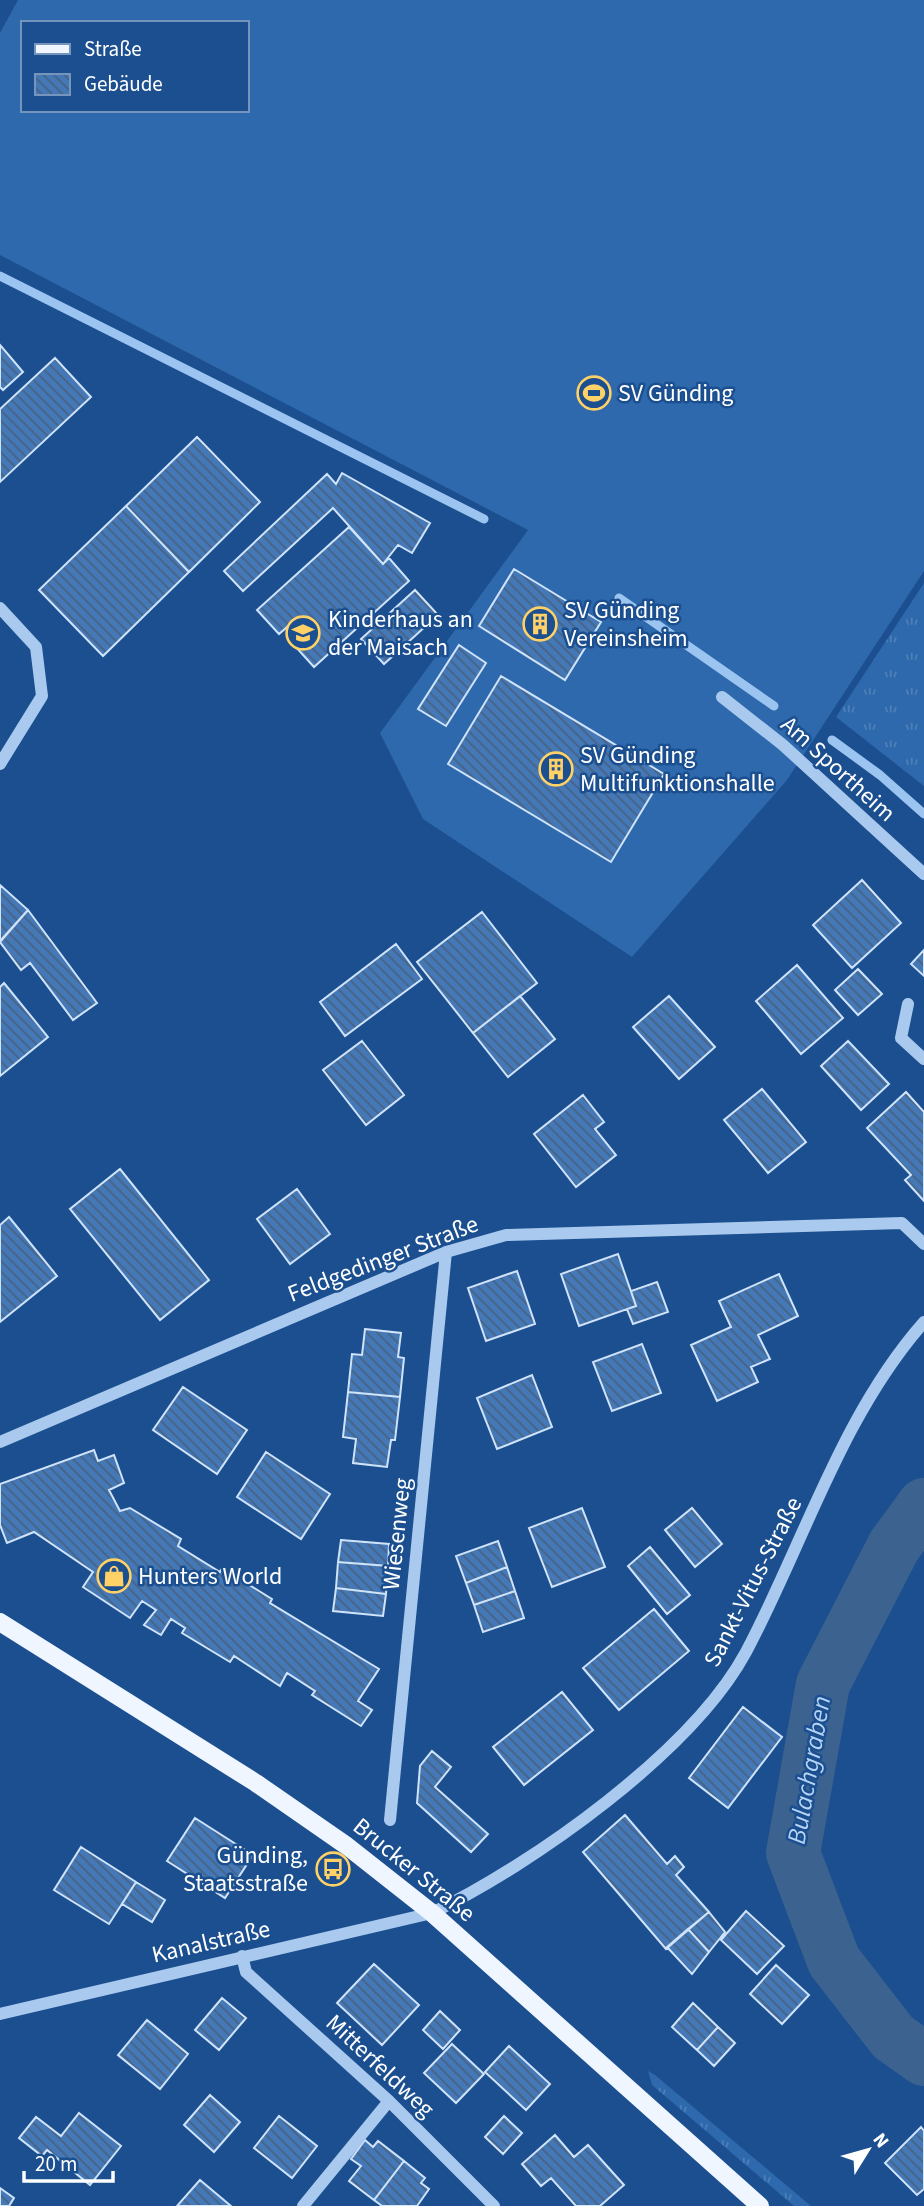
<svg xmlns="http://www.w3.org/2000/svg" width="924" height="2206" font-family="'Source Sans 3',sans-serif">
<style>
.grass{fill:url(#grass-tufts)}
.pitch{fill:#2e69ad;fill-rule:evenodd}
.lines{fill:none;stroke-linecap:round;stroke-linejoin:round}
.stream{stroke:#9cc4f0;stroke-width:9}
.river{stroke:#3c6290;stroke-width:54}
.building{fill:url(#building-back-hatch);stroke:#cfe3fa;stroke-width:2}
.minor{stroke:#a9c9ee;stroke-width:12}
.major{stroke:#f0f6ff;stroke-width:18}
.labels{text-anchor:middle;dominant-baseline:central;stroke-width:5;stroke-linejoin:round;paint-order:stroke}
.poi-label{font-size:24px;fill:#fff;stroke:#1b4f8f;text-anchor:start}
.street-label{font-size:24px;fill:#fff;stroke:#1b4f8f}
.water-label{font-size:26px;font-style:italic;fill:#b5d3f5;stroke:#1b4f8f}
</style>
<defs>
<pattern id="grass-tufts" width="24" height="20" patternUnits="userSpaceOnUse" patternTransform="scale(1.75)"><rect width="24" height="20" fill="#2e69ad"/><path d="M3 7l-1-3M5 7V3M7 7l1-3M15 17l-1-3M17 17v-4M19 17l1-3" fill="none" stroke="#4d80b9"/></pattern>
<pattern id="building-back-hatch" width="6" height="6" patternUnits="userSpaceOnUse" patternTransform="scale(1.75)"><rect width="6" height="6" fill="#4478b7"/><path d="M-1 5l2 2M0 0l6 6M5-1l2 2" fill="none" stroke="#486282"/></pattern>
</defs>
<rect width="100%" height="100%" fill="#1b4f8f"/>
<path class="grass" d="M924,583V786L836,717Z
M648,2071L655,2075L811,2206H794L652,2085Z"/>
<path class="pitch" d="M18,0H924V571L787,780L632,957L423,819L380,733L528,530L0,255V33ZM23,23H247V110H23Z"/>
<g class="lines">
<path class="stream" d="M0,276L484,519
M619,598L774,706
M832,740L880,775L924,814
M894,1546L924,1530"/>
<path class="river" d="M924,1505L894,1546L823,1684L793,1853L834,1961L893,2037L924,2059"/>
</g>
<path class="building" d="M0,345L23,372L3,390L0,387Z
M55,358L91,397L0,482V409Z
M197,437L260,502L189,572L126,506Z
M342,473L430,523L412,553L398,545L383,564L333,508L243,591L224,571L327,474L336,484Z
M126,506L189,572L103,656L39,590Z
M349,527L383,564L389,558L409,581L314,667L295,646L307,636L294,621L279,634L257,610Z
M514,569L601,622L565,680L479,626Z
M415,590L438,615L384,664L361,639Z
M459,645L486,663L446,726L418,709Z
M501,676L664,774L611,862L448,764Z
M862,880L901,923L852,968L813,925Z
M0,885L28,910L0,941Z
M28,910L97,1003L73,1020L30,963L21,970L0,942Z
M482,912L537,983L473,1033L417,962Z
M396,944L422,979L345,1036L320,1002Z
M924,950V976L911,964Z
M797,965L843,1018L801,1054L756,1001Z
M858,969L882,994L858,1015L835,990Z
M4,983L48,1037L0,1076V987Z
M520,996L555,1039L508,1077L473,1033Z
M669,996L715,1047L679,1079L633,1027Z
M362,1041L404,1095L366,1125L323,1070Z
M848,1041L889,1084L861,1110L821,1066Z
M762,1089L806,1142L768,1173L724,1120Z
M906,1092L924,1112V1201L905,1180L911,1175L867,1128Z
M583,1095L604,1122L595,1129L616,1155L576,1187L534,1134Z
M120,1169L209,1280L160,1320L70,1209Z
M297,1189L330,1234L290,1264L257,1219Z
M9,1217L57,1276L0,1322V1225Z
M618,1254L636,1306L579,1326L561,1274Z
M517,1271L535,1324L486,1341L468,1288Z
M779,1274L798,1316L758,1335L770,1359L751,1367L758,1382L717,1401L691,1345L731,1327L719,1301Z
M657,1282L668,1312L633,1324L627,1309L636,1306L631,1291Z
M365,1329L401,1333L398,1357L404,1358L400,1397L348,1392L352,1354L362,1355Z
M642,1344L661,1393L612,1411L593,1362Z
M532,1375L552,1427L497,1449L477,1398Z
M183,1387L247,1430L217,1474L153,1430Z
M348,1392L400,1397L395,1440H391L387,1467L353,1463L356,1439L343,1437Z
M94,1450L98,1461L114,1455L124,1483L109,1490L120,1511L130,1508L181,1539L178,1546L220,1572L222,1568L272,1599L270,1603L379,1669L358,1701L372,1710L361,1726L312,1695L315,1691L287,1673L280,1686L234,1656L230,1662L182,1633L185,1628L171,1619L161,1635L144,1625L156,1610L142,1601L130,1618L83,1587L93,1572L34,1532L7,1543L0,1525V1484Z
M266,1452L330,1494L301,1539L237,1497Z
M582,1508L605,1567L552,1587L529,1528Z
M692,1508L722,1544L695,1567L665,1530Z
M341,1540L389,1544L388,1566L338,1562Z
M498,1541L507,1567L466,1583L456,1556Z
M650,1547L690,1595L667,1614L628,1566Z
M338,1562L388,1566L386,1594L336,1588Z
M507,1567L515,1591L474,1605L466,1583Z
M336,1588L386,1594L383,1616L333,1611Z
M515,1591L524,1618L483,1632L474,1605Z
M654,1609L689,1651L619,1710L583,1668Z
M562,1692L593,1730L524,1785L493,1747Z
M743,1707L782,1737L728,1808L689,1778Z
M432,1751L451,1767L435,1787L488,1834L471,1852L417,1803L420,1766Z
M625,1815L667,1864L675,1856L684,1867L676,1875L709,1912L666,1949L583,1852Z
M195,1818L253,1855L225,1898L167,1861Z
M81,1847L136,1882L109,1924L54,1890Z
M136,1882L165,1900L152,1922L122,1904Z
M746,1911L784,1946L757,1974L721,1940Z
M709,1912L725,1932L709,1952L688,1929Z
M688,1929L709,1952L692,1974L667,1947Z
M374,1964L419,2005L382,2045L337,2003Z
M776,1965L809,1995L782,2024L750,1994Z
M222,1998L246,2018L219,2050L195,2030Z
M693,2003L718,2027L697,2050L672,2027Z
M440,2011L460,2030L443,2049L423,2030Z
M147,2020L188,2054L160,2089L118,2055Z
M718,2027L735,2043L714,2066L697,2050Z
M452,2044L484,2074L456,2103L424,2073Z
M509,2046L550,2084L526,2110L485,2072Z
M210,2095L240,2122L214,2152L184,2125Z
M79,2113L121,2146L90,2185L47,2150L42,2156L19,2138L36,2117L61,2136Z
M279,2116L317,2146L292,2178L254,2148Z
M504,2116L522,2133L503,2154L485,2137Z
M921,2127L924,2131V2189L917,2195L885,2163Z
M555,2135L574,2157L588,2145L624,2185L600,2206H576L551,2178L541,2186L522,2164Z
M365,2140L373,2147L378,2141L404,2161L374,2200L349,2181L361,2166L351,2159Z
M404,2161L425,2178L421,2183L429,2189L417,2206H382L374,2200Z
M200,2180L231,2206H177Z
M0,2188L14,2198L9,2206H0Z"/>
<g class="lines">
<path class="minor" d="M0,608L36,647L42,696L0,764
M722,697L783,745L924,874
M908,1004L901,1038L924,1059
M0,1442L446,1252L506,1235L902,1223L924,1244
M390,1820L446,1252
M242,1956L246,1972L389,2101L494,2206
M0,2014L432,1913C533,1864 692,1752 746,1652C804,1543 841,1416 924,1322
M303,2206L389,2101"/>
<path class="major" d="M0,1622L256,1783L347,1846L432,1913L760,2206"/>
</g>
<defs>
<symbol id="stadium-ring" viewBox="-11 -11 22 22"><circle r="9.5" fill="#1b4f8f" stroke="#ffd166" stroke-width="1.5"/><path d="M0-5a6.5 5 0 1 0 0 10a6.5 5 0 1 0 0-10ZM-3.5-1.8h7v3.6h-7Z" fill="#ffd166"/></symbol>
<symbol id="building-ring" viewBox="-11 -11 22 22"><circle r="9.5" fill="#1b4f8f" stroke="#ffd166" stroke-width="1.5"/><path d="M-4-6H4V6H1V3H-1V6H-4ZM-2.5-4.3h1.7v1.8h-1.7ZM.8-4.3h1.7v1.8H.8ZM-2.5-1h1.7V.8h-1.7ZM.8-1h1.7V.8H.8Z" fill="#ffd166"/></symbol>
<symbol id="school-ring" viewBox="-11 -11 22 22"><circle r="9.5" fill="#1b4f8f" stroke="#ffd166" stroke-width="1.5"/><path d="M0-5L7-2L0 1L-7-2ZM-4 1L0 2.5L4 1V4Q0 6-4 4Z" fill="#ffd166"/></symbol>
<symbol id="shop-ring" viewBox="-11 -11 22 22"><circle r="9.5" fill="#1b4f8f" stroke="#ffd166" stroke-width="1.5"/><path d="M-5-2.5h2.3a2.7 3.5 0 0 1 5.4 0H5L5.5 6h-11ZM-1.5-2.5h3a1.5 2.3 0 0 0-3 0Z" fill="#ffd166"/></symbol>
<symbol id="bus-ring" viewBox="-11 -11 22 22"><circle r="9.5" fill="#1b4f8f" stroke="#ffd166" stroke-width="1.5"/><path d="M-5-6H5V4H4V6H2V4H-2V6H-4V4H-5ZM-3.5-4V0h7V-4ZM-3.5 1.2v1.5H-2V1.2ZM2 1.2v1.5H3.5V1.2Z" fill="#ffd166"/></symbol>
</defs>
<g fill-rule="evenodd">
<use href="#stadium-ring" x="575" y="374" width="38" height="38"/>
<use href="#building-ring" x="521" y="605" width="38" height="38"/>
<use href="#school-ring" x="284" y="614" width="38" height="38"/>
<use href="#building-ring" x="537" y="750" width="38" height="38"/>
<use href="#shop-ring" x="95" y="1557" width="38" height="38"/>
<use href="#bus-ring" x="314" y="1850" width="38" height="38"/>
</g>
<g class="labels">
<g class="poi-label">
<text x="618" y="393">SV Günding</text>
<text x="564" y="610">SV Günding<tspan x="564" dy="28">Vereinsheim</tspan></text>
<text x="328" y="619">Kinderhaus an<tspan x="328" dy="28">der Maisach</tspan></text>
<text x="580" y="755">SV Günding<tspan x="580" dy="28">Multifunktionshalle</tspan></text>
<text x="138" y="1576">Hunters World</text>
<text x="308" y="1855" text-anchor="end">Günding,<tspan x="308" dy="28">Staatsstraße</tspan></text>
</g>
<g class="street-label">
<text transform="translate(838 769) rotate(42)">Am Sportheim</text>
<text transform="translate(383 1259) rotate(-21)">Feldgedinger Straße</text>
<text transform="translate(397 1534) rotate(-84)">Wiesenweg</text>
<text transform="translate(753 1582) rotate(-63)">Sankt-Vitus-Straße</text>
<text transform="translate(414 1870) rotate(39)">Brucker Straße</text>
<text transform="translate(211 1942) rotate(-13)">Kanalstraße</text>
<text transform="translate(380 2066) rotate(43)">Mitterfeldweg</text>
</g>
<g class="water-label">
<text transform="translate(809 1770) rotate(-80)">Bulachgraben</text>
</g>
</g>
<rect x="21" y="21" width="228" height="91" fill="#1b4f8f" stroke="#7695bc" stroke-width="2"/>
<rect x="35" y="44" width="35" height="10" fill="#f0f6ff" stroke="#7695bc" stroke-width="2"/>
<text x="84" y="56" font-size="21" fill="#ffffff">Straße</text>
<rect x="35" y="74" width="35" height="21" fill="url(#building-back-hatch)" stroke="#7695bc" stroke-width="2"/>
<text x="84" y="91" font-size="21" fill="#ffffff">Gebäude</text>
<g transform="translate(868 2150) rotate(53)" stroke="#1b4f8f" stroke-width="5" paint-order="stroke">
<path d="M0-5L12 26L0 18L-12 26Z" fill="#ffffff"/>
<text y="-10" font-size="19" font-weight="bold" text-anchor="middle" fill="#ffffff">N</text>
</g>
<path d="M24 2171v10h89v-10" fill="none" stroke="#ffffff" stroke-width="3.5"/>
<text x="35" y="2171" font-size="21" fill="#ffffff" stroke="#1b4f8f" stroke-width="5" paint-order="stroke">20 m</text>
</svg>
